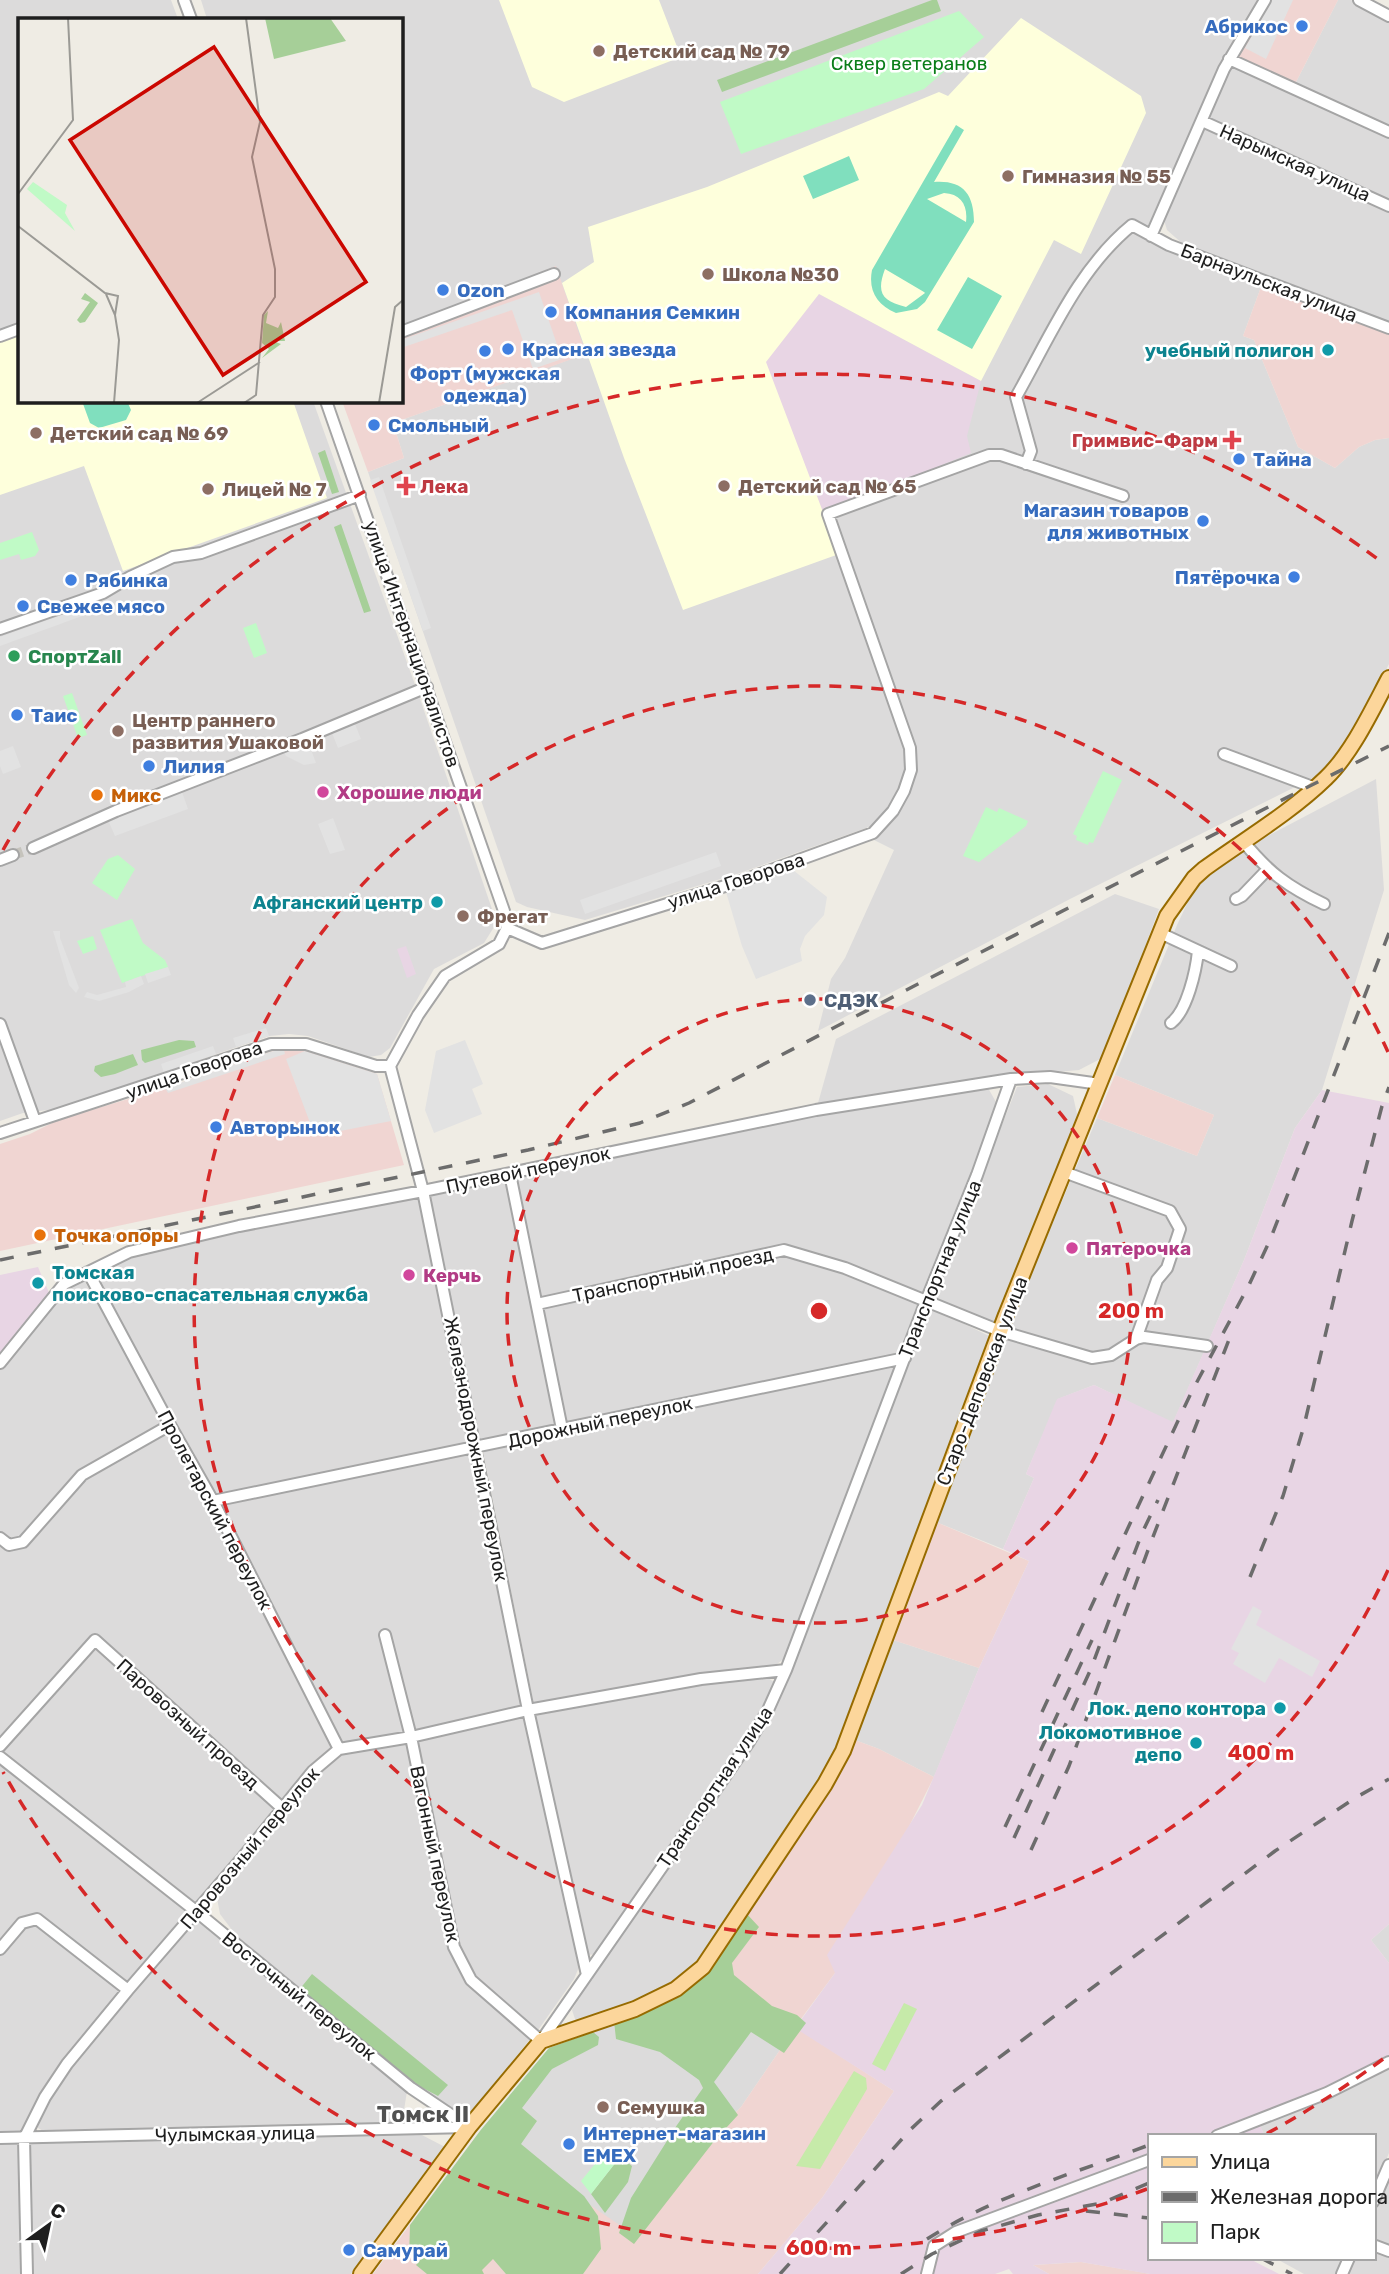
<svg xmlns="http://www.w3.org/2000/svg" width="1389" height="2274" font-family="Rubik,sans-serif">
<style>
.residential{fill:#dcdbdb}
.commercial{fill:#f0d5d2}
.industrial{fill:#e8d5e4}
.education{fill:#feffdc}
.grass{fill:#c6eaa9}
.forest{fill:#a6cf98}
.park{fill:#c0fac6}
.pitch{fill:#80dfbe;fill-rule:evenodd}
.parking{fill:#e2e2e2}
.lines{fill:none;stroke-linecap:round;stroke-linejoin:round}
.minor-tunnel{stroke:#c5c3bc;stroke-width:10;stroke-dasharray:10 5;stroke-linecap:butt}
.minor-casing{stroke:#a5a5a5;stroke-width:14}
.major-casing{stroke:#976b00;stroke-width:18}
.minor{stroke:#fff;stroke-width:10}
.major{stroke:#fcd69b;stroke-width:14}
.rail{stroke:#6c6c6c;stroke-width:3.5;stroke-dasharray:14 14;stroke-linecap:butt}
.ring{fill:none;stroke:#d62828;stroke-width:3.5;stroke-dasharray:12 9}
.shop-dot{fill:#3f7fe0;stroke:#fff;stroke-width:2.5}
.education-dot{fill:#8d6e63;stroke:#fff;stroke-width:2.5}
.culture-dot{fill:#0f9aa8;stroke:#fff;stroke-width:2.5}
.health-dot{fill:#e0444e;stroke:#fff;stroke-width:2.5}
.leisure-dot{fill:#2e9e5b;stroke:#fff;stroke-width:2.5}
.hotel-dot{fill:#d1479c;stroke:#fff;stroke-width:2.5}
.food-dot{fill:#e8710a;stroke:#fff;stroke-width:2.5}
.service-dot{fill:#5c6f8a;stroke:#fff;stroke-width:2.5}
.labels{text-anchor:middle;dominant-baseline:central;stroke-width:5;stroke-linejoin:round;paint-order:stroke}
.shop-label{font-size:19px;font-weight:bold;fill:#366cbe;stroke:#fff;text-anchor:start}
.education-label{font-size:19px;font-weight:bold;fill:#785e54;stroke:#fff;text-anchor:start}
.park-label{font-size:19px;fill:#0a7d18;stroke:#fff}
.street-label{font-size:19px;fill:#1e1e1e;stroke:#fff}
.culture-label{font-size:19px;font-weight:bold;fill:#0d838f;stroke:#fff;text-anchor:end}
.health-label{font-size:19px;font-weight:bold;fill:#be3a42;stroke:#fff;text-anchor:end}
.leisure-label{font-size:19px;font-weight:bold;fill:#27864d;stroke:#fff;text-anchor:start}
.hotel-label{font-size:19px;font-weight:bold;fill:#b23c85;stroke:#fff;text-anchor:start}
.food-label{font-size:19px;font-weight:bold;fill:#c56008;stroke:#fff;text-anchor:start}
.service-label{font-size:19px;font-weight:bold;fill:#4e5e75;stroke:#fff;text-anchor:start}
.quarter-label{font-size:23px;font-weight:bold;fill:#515151;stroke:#fff}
.inset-road{fill:none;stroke:#9b9a95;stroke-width:2}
.view{fill:#cb0700;fill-opacity:0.15;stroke:#cb0700;stroke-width:3.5}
.inset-edge{fill:none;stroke:#1e1e1e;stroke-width:3.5}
.centre{fill:#d62828;stroke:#fff;stroke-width:3.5}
.ring-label{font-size:21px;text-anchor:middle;font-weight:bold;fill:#d62828;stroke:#fff;stroke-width:5;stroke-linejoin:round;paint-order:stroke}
</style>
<rect width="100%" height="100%" fill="#efece4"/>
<path class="residential" d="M0,0H171L178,19H19V401H313L418,693L493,912L494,927L484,943L434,969L390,1048L381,1055L369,1057L308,1036L289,1034L269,1036L56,1109L23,1113L0,1121Z
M201,0H1260L1224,56L1144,235L1165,249L1261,287L1243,336L1254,340L1298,447L1335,468L1359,447L1375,440L1389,438V664L1365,711L1339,753L1321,774L1070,899L818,1031L831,979L845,958L894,850L872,839L869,827L737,874L585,920L527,907L516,902L368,472L404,458L393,423L585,354L556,267L401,327V19H207Z
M1338,0H1351L1389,20V127L1295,84Z
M1232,65L1389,137V201L1208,118Z
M1206,126L1389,209V323L1184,245L1167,230L1164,220Z
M1376,779L1384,890L1322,1090L1295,1128L1244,1260L1173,1423L1094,1385L1058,1399L1026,1474L1034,1478L1003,1549L936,1522L1006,1334L1097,1118L1197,1156L1214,1115L1115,1075L1177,925L1203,870Z
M1115,894L1159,909L1104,1057L1079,1070L957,1081L818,1103L836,1039Z
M1048,1084L1073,1096L1079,1123L993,1327L932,1300L1017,1087Z
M988,1088L996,1102L973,1173L924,1296L784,1247L539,1299L514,1179L816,1115Z
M506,1180L534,1306L557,1427L481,1443L429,1194Z
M418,1196L472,1445L214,1495L96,1274L132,1256L239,1231Z
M784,1253L844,1271L921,1304L902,1355L564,1425L541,1307Z
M84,1280L165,1424L79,1472L21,1539L10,1541L0,1535V1369L57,1300L71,1287Z
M930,1307L989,1336L837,1749L820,1780L699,1964L674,1985L633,2004L580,2023L575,2019L572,2010L601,1960L789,1671Z
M890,1365L896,1371L789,1655L773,1667L534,1705L483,1451Z
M168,1431L210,1501L335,1747L310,1768L281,1802L95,1635L0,1742V1542L9,1548L86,1478Z
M473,1453L523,1708L341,1744L220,1505Z
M890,1639L979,1668L934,1777L879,1749L855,1740Z
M95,1645L276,1808L240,1855L195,1909L0,1752Z
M765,1676L777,1684L766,1709L597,1954L587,1955L535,1713L702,1683Z
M525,1714L579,1967L574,1979L536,2033L474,1978L458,1946L416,1740Z
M408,1743L449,1948L469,1983L531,2038L466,2120L412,2085L244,1946L220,1914L216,1893L315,1773L341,1753Z
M0,1761L192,1913L128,1987L39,1915L0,1943Z
M197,1918L407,2091L402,2123L47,2133L38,2128L37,2119L70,2066L130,1992Z
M37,1922L124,1990L21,2134H0V1955L24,1926Z
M1389,1924V1963L1371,1940Z
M614,2021L795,2028L741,2107L623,2229L480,2131L549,2048L593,2032Z
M1389,2068V2153L1373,2191V2136H1265L1260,2126L1329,2098Z
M420,2134L445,2147L351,2274H32L29,2143Z
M0,2142H19L20,2274H0Z
M1389,2175V2248L1373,2242V2213Z
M1373,2249L1389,2255V2274H1304L1275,2258H1373Z"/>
<path class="commercial" d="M1271,0H1338L1295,84L1236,57Z
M556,266L586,354L393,423L404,458L368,472L342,401H401V327Z
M1261,287L1389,333V438L1375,440L1359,447L1335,468L1298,447L1254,340L1243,336Z
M291,1049L306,1051L377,1074L404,1165L0,1251V1144L30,1134L58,1120L165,1088L274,1051Z
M1115,1075L1214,1115L1197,1156L1097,1118Z
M936,1522L1029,1561L979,1668L890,1639Z
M855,1740L879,1749L934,1777L835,1973L795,2027L894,2091L822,2198L758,2274H373L480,2131L624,2228L741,2107L795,2028L710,1967L849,1754Z
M1081,2262L1140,2272L1150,2274H1049L1033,2265Z"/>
<path class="industrial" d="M819,294L981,381L967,436L971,453L823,514L765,362Z
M406,946L416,974L407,978L397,949Z
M1322,1090L1389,1103V1924L1371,1940L1389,1963V2057L1324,2088L1255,2115L1265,2136H1149V2258H1248L1279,2274H1150L1081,2262L1033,2265L1049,2274H1013L1009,2269L995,2274H758L822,2198L894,2091L795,2028L835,1973L827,1955L922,1805L979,1668L1029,1561L1003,1549L1034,1478L1026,1474L1054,1406L1057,1399L1094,1385L1173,1422L1244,1260L1295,1128Z
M38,1267L50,1295L0,1356V1275Z"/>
<path class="education" d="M499,0H659L681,57L564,102L532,87Z
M1021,18L1141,96L1146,113L1081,254L1054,240L981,381L819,294L766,362L839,554L683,610L624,458L562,283L594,262L588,227L707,187L939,92L948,96Z
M19,334V401H293L327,498L123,571L84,466L0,495V341Z"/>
<path class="grass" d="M904,2003L917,2009L885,2071L872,2064Z
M854,2071L866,2078L867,2089L820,2169L796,2166Z"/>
<path class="forest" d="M932,0H937L941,11L722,92L717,80Z
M325,450L339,492L332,494L318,453Z
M341,524L371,611L364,613L334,527Z
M179,1040L194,1041L196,1047L145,1063L142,1060L141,1050Z
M133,1054L138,1065L115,1074L101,1077L94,1071L95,1066Z
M746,1913L759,1927L732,1963L734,1975L772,2006L797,2015L806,2023L784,2053L751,2032L714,2082L738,2115L715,2140L634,2244L619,2233L631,2198L677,2125L703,2088L699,2080L660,2052L616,2039L614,2021L679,1992Z
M312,1974L448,2085L438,2096L415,2084L299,1990Z
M593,2032L599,2037L598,2045L552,2069L522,2108L537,2121L521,2144L584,2196L598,2216L601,2249L583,2274H506L493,2259L482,2270L484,2274H427L416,2265L425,2254L418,2249L409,2258L410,2225L480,2131L549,2048Z
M620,2157L632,2166L628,2182L605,2213L591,2194Z"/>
<path class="park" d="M959,11L984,37L924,89L741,154L720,102Z
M32,532L39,550L35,556L21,560L19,554L0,560V543Z
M256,623L267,653L254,658L243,628Z
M72,693L87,735L78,738L63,696Z
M1103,771L1122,780L1093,843L1089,842L1088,845L1076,840L1077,836L1073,834Z
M986,807L997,812L999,808L1028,821L1026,826L979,862L963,856Z
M118,855L135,869L117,900L92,883L108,859Z
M132,919L143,943L165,960L168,967L122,983L100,930Z
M93,936L97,949L83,954L77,941Z
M608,2148L620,2157L591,2194L581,2181Z"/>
<path class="pitch" d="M956,125L964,130L934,182C962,180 974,193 974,222L925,302L917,309L896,313C877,305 868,291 872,270ZM944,193C961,194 968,205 966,222L927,199ZM885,269L924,292L925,293L906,307C882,301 876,293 885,269Z
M849,156L859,180L813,199L803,176Z
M968,277L1002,296L972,349L937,330Z
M82,401H127L131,410L126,420L99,428L90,423Z"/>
<path class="parking" d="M1272,0H1293L1266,59L1245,48Z
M539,292L562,359L533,369L512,310L401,348V340Z
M379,477L431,628L423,631L370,480Z
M101,601L104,608L0,646V637Z
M355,724L361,739L338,748L332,733Z
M308,742L316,763L304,765L286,756L284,752Z
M13,746L21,767L3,774L0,766V751Z
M182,792L188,809L115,836L108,820Z
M333,818L345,850L330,854L318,824Z
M716,852L721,866L585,914L580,900Z
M793,870L827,897L824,915L805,936L800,949L802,961L756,979L742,946L726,892Z
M53,931H60V938L79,988L76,993L69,985Z
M168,967L171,975L148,983L145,974Z
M141,976L144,984L129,992L99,1001L84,997L87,992L97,995L126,987L125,982Z
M266,1028L269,1036L236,1047L233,1038Z
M465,1040L483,1084L472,1089L482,1114L434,1133L425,1110L436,1051Z
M213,1046L216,1054L164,1073L161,1064Z
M284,1050L285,1054L168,1093L165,1088L274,1051Z
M305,1051L377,1074L391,1121L315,1136L286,1059Z
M1253,1606L1262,1611L1256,1625L1320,1661L1312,1677L1279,1658L1265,1683L1233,1664L1239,1653L1231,1649Z"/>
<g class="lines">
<path class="minor-tunnel" d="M13,855L33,848"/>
<defs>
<path id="minor" d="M184,0L191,19
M1359,0L1389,16
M1229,59L1389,132
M1202,121L1389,206
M1151,236L1224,69L1265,0
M401,332L554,274
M0,336L19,329
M326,401L504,911L507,928
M1026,464L1031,451L1016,397C1050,337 1078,269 1132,225L1169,245L1389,328
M0,629L103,593L130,577L173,557L201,553L360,495
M1224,754L1310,786H1317
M1243,841C1268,872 1288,887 1324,904
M33,848L116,811L302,739L427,687
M0,860L13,855
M1236,899L1242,896L1267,870
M507,928L499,944L445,976L418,1015L390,1066L423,1191L528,1710L587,1975
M507,928L542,943L741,881L873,833L893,811L904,791L911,770L910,748L828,514L989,455H1001L1123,496
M1160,933L1231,966
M1171,1023C1187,1011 1196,971 1198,951
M0,1024L35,1121
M0,1133L271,1044H306L376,1066H390
M1064,1172L1170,1211L1180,1229L1167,1268L1157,1280L1136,1339
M510,1174L562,1429
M88,1272L170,1425L213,1501L339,1749
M537,1304L784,1250L845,1268L1000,1331L1092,1358L1111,1355L1136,1339L1144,1337L1207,1346
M0,1363L64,1284L129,1252L239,1226L423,1191L816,1110L1011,1079L1050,1077L1100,1084
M213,1501L905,1358
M0,1538L9,1545L23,1542L82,1475L170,1425
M385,1635L411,1737L454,1947L471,1980L541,2041L749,1742L768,1710L786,1670L926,1301L977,1175L1011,1079
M0,1746L95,1640L282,1808
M0,1757L197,1912L411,2088L469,2127
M0,1949L22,1923L37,1919L128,1990
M1217,2136L1327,2093L1389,2062
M0,2138L469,2127
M1373,2202L1389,2165
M1373,2245L1389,2251
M27,2274L24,2139L45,2097L67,2064L128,1990L243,1857L313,1771L339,1749L411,1737L528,1710L701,1679L786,1670
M927,2274L934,2246L956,2232L1149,2160
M1342,2274L1349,2258"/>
<path id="major" d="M361,2274L469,2127L541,2041L635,2009L676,1989L703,1967L825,1784L843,1751L1006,1315L1167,916L1194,878L1204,869C1244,840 1290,813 1326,778C1352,753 1372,710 1389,678"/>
</defs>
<use href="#minor" class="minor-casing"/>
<use href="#major" class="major-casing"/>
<use href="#minor" class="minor"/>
<use href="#major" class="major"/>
<path class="rail" d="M0,1260L528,1150L640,1123L689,1103L916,985L1389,746
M1250,1577L1283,1496L1304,1426L1352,1221L1382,1106L1389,1087
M1042,1712L1191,1393L1249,1285L1270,1240L1389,933
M1005,1827L1092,1640
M1014,1838L1090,1671L1142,1533L1158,1500
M1031,1850L1069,1766L1151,1542L1230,1337
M1086,2211L1149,2218
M927,2239C994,2196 1075,2173 1149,2145
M1261,2258L1292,2274
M780,2274L911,2129L941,2101L1275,1851L1355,1798L1389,1779
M901,2274L932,2254L981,2231L1038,2215L1102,2203L1149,2183"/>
</g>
<g class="ring">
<circle cx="819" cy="1311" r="312"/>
<path d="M1388 1570A625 625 0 1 1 1388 1052"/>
<path d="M1383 2059A937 937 0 0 1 1266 2134M1147 2189A937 937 0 0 1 3 1772M3 850A937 937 0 0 1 1383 563"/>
</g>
<g class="shop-dot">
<circle cx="1302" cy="26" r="7"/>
<circle cx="443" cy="290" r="7"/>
<circle cx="551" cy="312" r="7"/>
<circle cx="508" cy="349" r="7"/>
<circle cx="485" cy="351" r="7"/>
<circle cx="374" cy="425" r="7"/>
<circle cx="1239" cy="459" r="7"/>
<circle cx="1203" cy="521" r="7"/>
<circle cx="1294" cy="577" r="7"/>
<circle cx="71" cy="580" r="7"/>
<circle cx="23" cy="606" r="7"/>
<circle cx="17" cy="715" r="7"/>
<circle cx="149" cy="766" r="7"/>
<circle cx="216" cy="1127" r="7"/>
<circle cx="569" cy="2144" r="7"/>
<circle cx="349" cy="2250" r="7"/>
</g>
<g class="education-dot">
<circle cx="599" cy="51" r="7"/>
<circle cx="1008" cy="176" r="7"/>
<circle cx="708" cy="274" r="7"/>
<circle cx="36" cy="433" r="7"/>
<circle cx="724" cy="486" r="7"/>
<circle cx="208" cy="489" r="7"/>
<circle cx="118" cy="731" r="7"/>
<circle cx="463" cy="916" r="7"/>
<circle cx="603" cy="2107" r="7"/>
</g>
<g class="culture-dot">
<circle cx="1328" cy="350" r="7"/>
<circle cx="437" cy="902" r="7"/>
<circle cx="38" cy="1283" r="7"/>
<circle cx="1280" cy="1708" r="7"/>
<circle cx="1196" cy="1743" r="7"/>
</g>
<g class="health-dot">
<path d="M1228.5 429.5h7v7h7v7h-7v7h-7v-7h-7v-7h7z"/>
<path d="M402.5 475.5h7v7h7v7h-7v7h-7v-7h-7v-7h7z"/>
</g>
<circle class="leisure-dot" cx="14" cy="656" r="7"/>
<g class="hotel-dot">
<circle cx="323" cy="792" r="7"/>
<circle cx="1072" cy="1248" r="7"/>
<circle cx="409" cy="1275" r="7"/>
</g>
<g class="food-dot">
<circle cx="97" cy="795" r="7"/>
<circle cx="40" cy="1235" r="7"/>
</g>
<circle class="service-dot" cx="810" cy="1000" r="7"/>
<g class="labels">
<g class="shop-label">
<text x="1288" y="26" text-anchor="end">Абрикос</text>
<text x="457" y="290">Ozon</text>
<text x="565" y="312">Компания Семкин</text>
<text x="522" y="349">Красная звезда</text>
<text x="485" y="373" text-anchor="middle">Форт (мужская<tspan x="485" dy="22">одежда)</tspan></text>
<text x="388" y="425">Смольный</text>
<text x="1253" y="459">Тайна</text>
<text x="1189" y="510" text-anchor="end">Магазин товаров<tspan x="1189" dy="22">для животных</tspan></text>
<text x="1280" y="577" text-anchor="end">Пятёрочка</text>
<text x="85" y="580">Рябинка</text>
<text x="37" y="606">Свежее мясо</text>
<text x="31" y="715">Таис</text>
<text x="163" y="766">Лилия</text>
<text x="230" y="1127">Авторынок</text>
<text x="583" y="2133">Интернет-магазин<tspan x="583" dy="22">EMEX</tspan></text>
<text x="363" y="2250">Самурай</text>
</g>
<g class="education-label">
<text x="613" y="51">Детский сад № 79</text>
<text x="1022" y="176">Гимназия № 55</text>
<text x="722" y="274">Школа №30</text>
<text x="50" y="433">Детский сад № 69</text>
<text x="738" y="486">Детский сад № 65</text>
<text x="222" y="489">Лицей № 7</text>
<text x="132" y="720">Центр раннего<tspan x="132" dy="22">развития Ушаковой</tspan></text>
<text x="477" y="916">Фрегат</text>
<text x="617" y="2107">Семушка</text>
</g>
<g class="park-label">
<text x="909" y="63">Сквер ветеранов</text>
</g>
<g class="street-label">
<text transform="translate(1295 163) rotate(24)">Нарымская улица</text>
<text transform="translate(1269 283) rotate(21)">Барнаульская улица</text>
<text transform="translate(412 644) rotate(71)">улица Интернационалистов</text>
<text transform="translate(736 881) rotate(-18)">улица Говорова</text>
<text transform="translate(194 1070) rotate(-19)">улица Говорова</text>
<text transform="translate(528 1170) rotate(-12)">Путевой переулок</text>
<text transform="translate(940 1269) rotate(-68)">Транспортная улица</text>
<text transform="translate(673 1275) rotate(-12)">Транспортный проезд</text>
<text transform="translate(982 1381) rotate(-69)">Старо-Деповская улица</text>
<text transform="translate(600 1422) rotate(-12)">Дорожный переулок</text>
<text transform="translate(476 1449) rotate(79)">Железнодорожный переулок</text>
<text transform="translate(215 1510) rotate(62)">Пролетарский переулок</text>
<text transform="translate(188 1724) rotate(42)">Паровозный проезд</text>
<text transform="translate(715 1787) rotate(-56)">Транспортная улица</text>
<text transform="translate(250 1848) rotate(-50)">Паровозный переулок</text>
<text transform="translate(435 1854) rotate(78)">Вагонный переулок</text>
<text transform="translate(299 1996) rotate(39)">Восточный переулок</text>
<text transform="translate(235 2134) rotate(-1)">Чулымская улица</text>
</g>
<g class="culture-label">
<text x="1314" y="350">учебный полигон</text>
<text x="423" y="902">Афганский центр</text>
<text x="52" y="1272" text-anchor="start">Томская<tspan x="52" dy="22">поисково-спасательная служба</tspan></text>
<text x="1266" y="1708">Лок. депо контора</text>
<text x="1182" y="1732">Локомотивное<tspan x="1182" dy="22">депо</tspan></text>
</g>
<g class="health-label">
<text x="1218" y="440">Гримвис-Фарм</text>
<text x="420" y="486" text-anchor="start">Лека</text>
</g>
<g class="leisure-label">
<text x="28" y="656">СпортZall</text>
</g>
<g class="hotel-label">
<text x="337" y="792">Хорошие люди</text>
<text x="1086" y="1248">Пятерочка</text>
<text x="423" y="1275">Керчь</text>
</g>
<g class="food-label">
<text x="111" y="795">Микс</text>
<text x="54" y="1235">Точка опоры</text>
</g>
<g class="service-label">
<text x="824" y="1000">СДЭК</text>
</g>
<g class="quarter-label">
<text x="423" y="2114">Томск II</text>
</g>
</g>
<g transform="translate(18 18)">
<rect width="385" height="385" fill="#efece4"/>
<path d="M247,0H312L328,23L256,41ZM67,275L80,285L67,304L62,305L59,302L72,284L63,281ZM250,293L248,305L260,310L263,304L267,323H255L263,326L244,340L251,331L244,325L246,297Z" fill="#a6cf98"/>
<path d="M15,164L49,187L47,195L57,213L9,171Z" fill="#c0fac6"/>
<path class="inset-road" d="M0,176L55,102L50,0M0,208L87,275L100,278L97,297M88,276L97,297L101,322L96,385M179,385L242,344M226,385L238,377L245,297L257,279V251L234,139L242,104L228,0M361,385L377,289L385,282"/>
<path class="view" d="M196,29L348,264L205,357L52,122Z"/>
<rect width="385" height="385" class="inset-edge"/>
</g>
<circle cx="819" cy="1311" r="10" class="centre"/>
<g class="ring-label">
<text x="1131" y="1318">200 m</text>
<text x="1261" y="1760">400 m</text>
<text x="819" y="2255">600 m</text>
</g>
<rect x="1148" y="2134" width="228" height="126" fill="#ffffff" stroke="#a5a5a5" stroke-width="2"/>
<rect x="1162" y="2157" width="35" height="10" fill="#fcd69b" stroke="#a5a5a5" stroke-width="2"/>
<text x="1210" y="2169" font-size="21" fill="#1e1e1e">Улица</text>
<rect x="1162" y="2192" width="35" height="10" fill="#6c6c6c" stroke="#a5a5a5" stroke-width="2"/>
<text x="1210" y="2204" font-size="21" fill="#1e1e1e">Железная дорога</text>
<rect x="1162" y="2222" width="35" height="21" fill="#c0fac6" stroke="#a5a5a5" stroke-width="2"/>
<text x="1210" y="2239" font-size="21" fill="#1e1e1e">Парк</text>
<g transform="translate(49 2225) rotate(33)" stroke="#ffffff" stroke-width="5" paint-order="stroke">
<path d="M0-5L12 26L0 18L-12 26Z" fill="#1e1e1e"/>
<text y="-10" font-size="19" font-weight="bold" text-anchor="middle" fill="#1e1e1e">С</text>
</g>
</svg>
